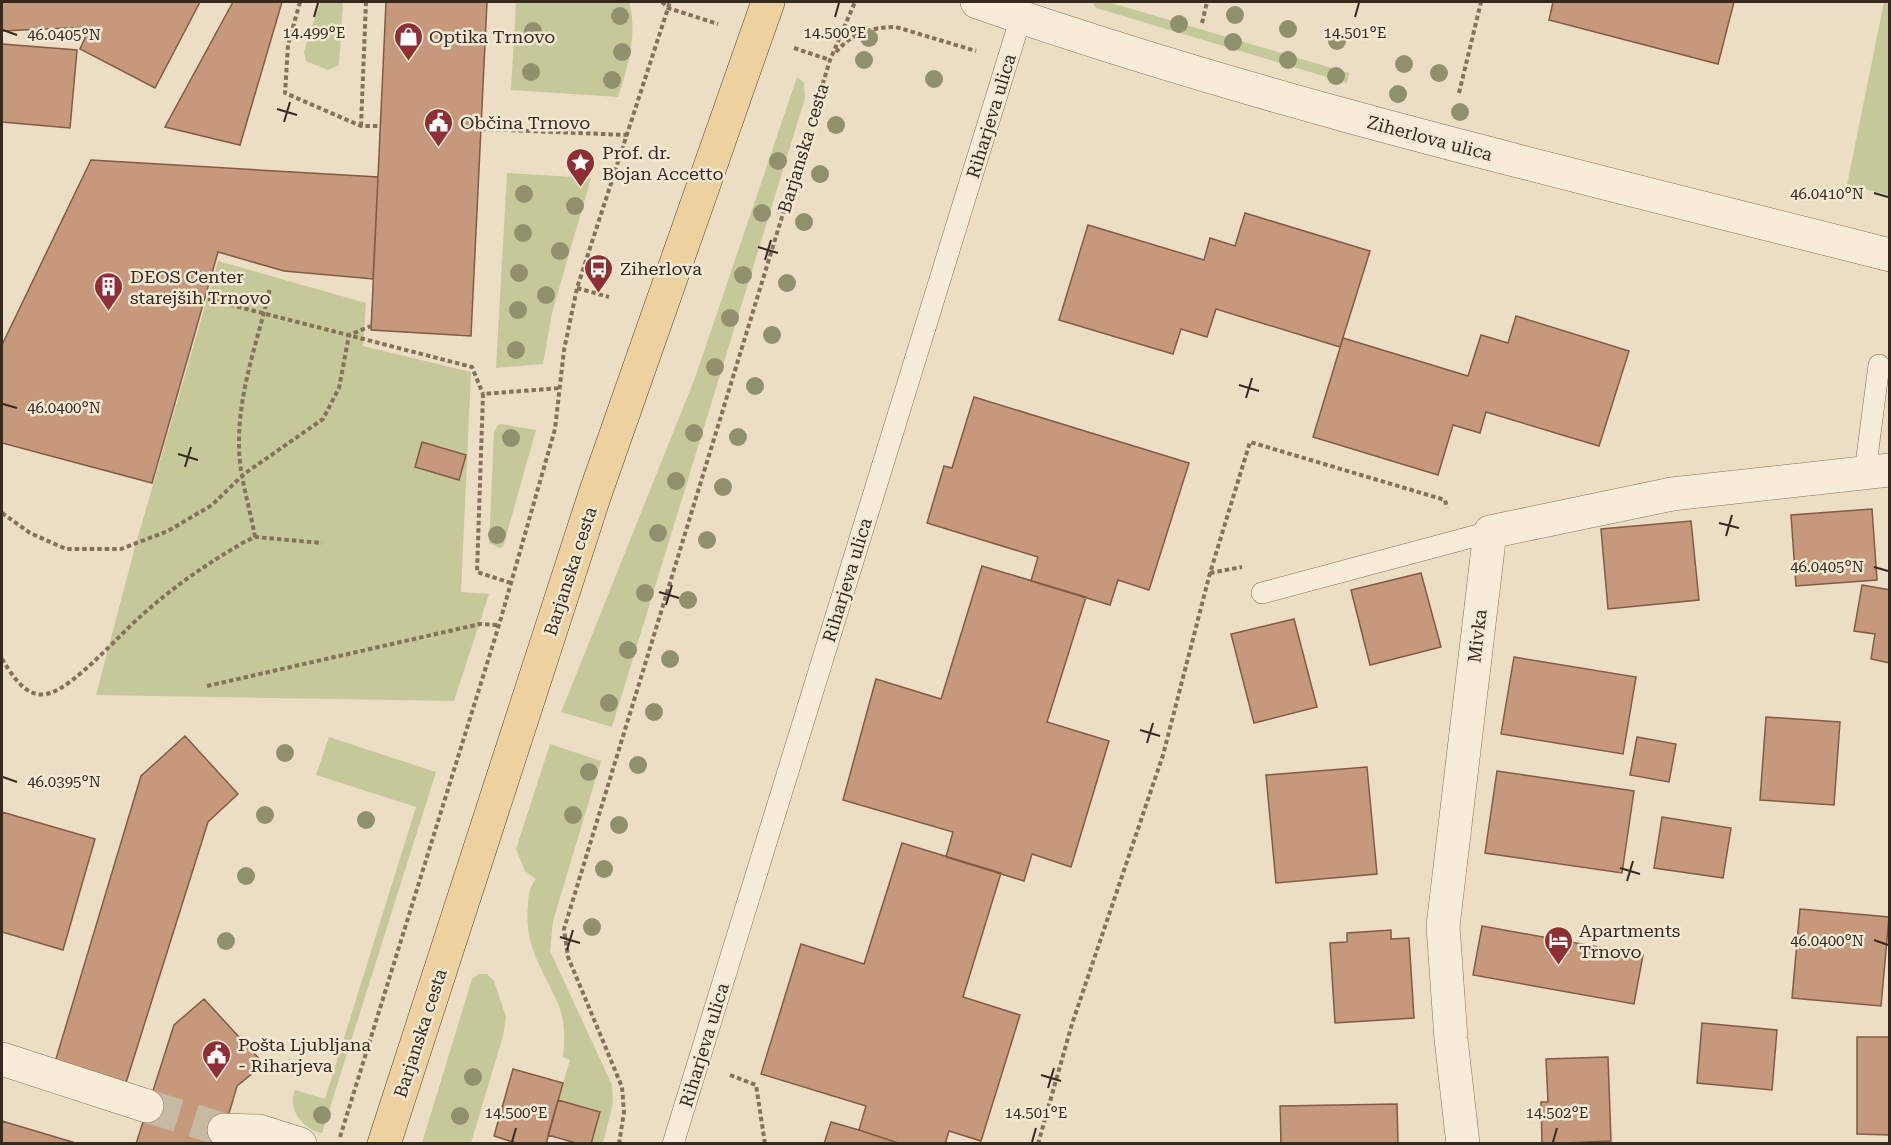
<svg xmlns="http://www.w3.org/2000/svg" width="1891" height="1145" font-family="'Roboto Serif',serif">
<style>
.green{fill:#c5c999}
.building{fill:#c7997c;stroke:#835a43;stroke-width:1.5}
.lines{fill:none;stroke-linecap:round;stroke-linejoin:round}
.street-tunnel{stroke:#c7baa3;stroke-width:33;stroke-dasharray:33 16;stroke-linecap:butt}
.lane-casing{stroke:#85705c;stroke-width:22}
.street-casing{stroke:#85705c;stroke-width:34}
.primary-casing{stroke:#533f30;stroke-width:34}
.path{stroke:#85705c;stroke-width:4;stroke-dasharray:4.5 3;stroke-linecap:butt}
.lane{stroke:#f7ecd7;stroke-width:21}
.street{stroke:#f7ecd7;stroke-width:33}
.primary{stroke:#edd19e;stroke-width:33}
.tree{fill:#91906d}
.ticks{fill:none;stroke:#36291f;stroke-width:2}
.labels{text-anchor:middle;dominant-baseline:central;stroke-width:5;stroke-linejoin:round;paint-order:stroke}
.poi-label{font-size:18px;fill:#36291f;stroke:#f3e9d3;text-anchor:start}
.street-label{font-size:18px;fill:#36291f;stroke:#f3e9d3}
.ticks-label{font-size:15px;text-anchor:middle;fill:#36291f;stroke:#f3e9d3;stroke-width:5;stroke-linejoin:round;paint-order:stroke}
</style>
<rect width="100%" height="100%" fill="#ebdec4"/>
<path class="green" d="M320,2H343L339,65L328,70L306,61L304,52Z
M516,2H629C638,34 628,66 618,97L511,90Z
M1092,2H1108L1349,73L1347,83L1096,8Z
M1884,2H1890L1889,195L1847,185Z
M797,77L804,82L805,98L612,727L561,712L695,378Z
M507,173L591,178L552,313L543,364L496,368Z
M218,261L366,303L363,346L471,372L461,592L489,594L454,701L96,695L135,547Z
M501,424L536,430L503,547L499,548L489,543L494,432L498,425Z
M329,737L436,772L322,1133C303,1129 287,1110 295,1090L325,1099L416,807L316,775Z
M550,744L601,761L553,921L550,951L612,1085L613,1103L603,1143H591L600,1112L558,1100L570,1060L563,1057C565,1041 565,1021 559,1006C543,968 524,949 528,905C528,895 530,886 536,879L525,871L516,849Z
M479,974H487L494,981L506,1017L503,1036L471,1143H422L472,979Z"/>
<path class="building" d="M2,2H200L155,88L80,49L90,27L2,31Z
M233,2H282L240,145L165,127Z
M386,2H487L471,336L371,330Z
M1553,2H1734L1718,64L1549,20Z
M2,44L77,50L70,128L2,122Z
M91,160L378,177L373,279L284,271L218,252L152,483L2,443V345Z
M1245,213L1370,251L1340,347L1216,309L1207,337L1181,329L1173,354L1059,320L1088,225L1204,260L1210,238L1235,246Z
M1516,316L1629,351L1599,446L1486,412L1480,433L1453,425L1438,475L1313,437L1343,338L1468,376L1481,335L1508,343Z
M974,397L1189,463L1149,590L1118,580L1110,605L1031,581L1038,557L927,523L944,466L952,468Z
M422,442L466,455L459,480L415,467Z
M1872,509L1877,580L1796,586L1791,515Z
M1691,521L1699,600L1608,609L1601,529Z
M982,566L1086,597L1047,722L1109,741L1071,867L1032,854L1024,881L946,857L953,832L843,800L876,679L941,699Z
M1421,573L1441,647L1370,665L1351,590Z
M1862,585L1890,590V663L1871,659L1875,634L1854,631Z
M1294,619L1317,707L1254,723L1231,634Z
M1514,657L1636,677L1623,754L1501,734Z
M1766,717L1840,722L1834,805L1760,800Z
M185,736L238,794L208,822L124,1089L53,1069L141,776Z
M1637,737L1676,744L1669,782L1630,775Z
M1367,767L1377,874L1276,883L1266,775Z
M1497,771L1634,791L1622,873L1485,853Z
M2,812L95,839L63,950L2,932Z
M1662,817L1731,828L1723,878L1654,868Z
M902,843L1001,873L963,997L1020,1015L981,1141L949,1131L945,1144H901L859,1130L866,1106L761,1074L801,944L864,964Z
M1800,909L1889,917L1881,1006L1792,998Z
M1482,926L1643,955L1634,1004L1473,975Z
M1391,930V939L1409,938L1414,1018L1335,1023L1330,943L1347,942V933Z
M204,999L264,1064L237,1086L220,1144H136L174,1025Z
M1702,1023L1777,1030L1772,1090L1697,1083Z
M1857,1037H1890V1135L1857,1134Z
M1608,1057L1611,1141L1542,1144L1541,1102H1548L1546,1059Z
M513,1069L563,1083L546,1144H519L494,1136Z
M558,1100L600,1112L591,1144H579L548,1135Z
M1397,1104L1398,1144H1281L1280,1106Z
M2,1121L79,1144H2Z
M831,1122L859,1130L901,1144H824Z"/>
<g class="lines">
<path class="street-tunnel" d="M147,1106L224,1130"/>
<defs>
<path id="lane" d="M1865,472L1879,365
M1262,593L1490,532
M673,1144L1021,17"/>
<path id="street" d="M977,2C1275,106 1584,177 1890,255
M2,1059L147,1106
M224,1130L259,1131L300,1144
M1463,1144L1451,1039L1443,926L1490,532L1672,494L1890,470"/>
<path id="primary" d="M384,1144L595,494L768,2"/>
</defs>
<use href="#lane" class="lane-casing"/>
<use href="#street" class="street-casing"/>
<use href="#primary" class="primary-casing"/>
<path class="path" d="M300,2L288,45L285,93L361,126H380
M662,2L668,8L718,24
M1202,23L1207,2
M794,48L830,60
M836,52C852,33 872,27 896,27L976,51
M1459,93L1481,2
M361,126L366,2
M481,129L627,135
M577,288L609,297
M208,299L472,367L483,394
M2,513L30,533L66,549H121L168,531L212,505L244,474L323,419L339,388L349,335L371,326
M255,537C250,508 239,475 239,446C238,391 258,341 270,288
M1210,573L1242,567
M511,583L477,572L483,394L560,388
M2,659C12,675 27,701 50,693C76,685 119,635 141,616C174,586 208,563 246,541L255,537L322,543
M207,686L480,624L499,625
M730,1075L756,1085L765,1144
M340,1137L499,625L555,429L564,350L577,288L670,2
M619,1144L624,1112L622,1087L568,957L564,929L830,60L855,2
M1038,1144L1072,1024L1163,755L1210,573L1250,442L1445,500L1447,508"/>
<use href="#lane" class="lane"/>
<use href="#street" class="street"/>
<use href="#primary" class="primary"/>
</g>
<g class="tree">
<circle cx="1235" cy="15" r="9"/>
<circle cx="620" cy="16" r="9"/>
<circle cx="1179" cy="24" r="9"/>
<circle cx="1288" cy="29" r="9"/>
<circle cx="533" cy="31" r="9"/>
<circle cx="869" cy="38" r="9"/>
<circle cx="1337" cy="41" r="9"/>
<circle cx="1233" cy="42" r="9"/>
<circle cx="622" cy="52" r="9"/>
<circle cx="864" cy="60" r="9"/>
<circle cx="1288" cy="60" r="9"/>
<circle cx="1404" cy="64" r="9"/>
<circle cx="531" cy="72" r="9"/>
<circle cx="1439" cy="73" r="9"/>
<circle cx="1336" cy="76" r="9"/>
<circle cx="934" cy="79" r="9"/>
<circle cx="612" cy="80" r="9"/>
<circle cx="1398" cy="94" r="9"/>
<circle cx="1460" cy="112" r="9"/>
<circle cx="836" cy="125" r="9"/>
<circle cx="778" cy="161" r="9"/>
<circle cx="820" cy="174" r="9"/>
<circle cx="524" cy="194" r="9"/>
<circle cx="575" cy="206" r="9"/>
<circle cx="762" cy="213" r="9"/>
<circle cx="804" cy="222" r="9"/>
<circle cx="523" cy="233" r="9"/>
<circle cx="560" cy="251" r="9"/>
<circle cx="519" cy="273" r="9"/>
<circle cx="743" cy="275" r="9"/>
<circle cx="787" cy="283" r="9"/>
<circle cx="546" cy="295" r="9"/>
<circle cx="518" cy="310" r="9"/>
<circle cx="730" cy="318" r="9"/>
<circle cx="772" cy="335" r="9"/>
<circle cx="516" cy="350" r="9"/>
<circle cx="715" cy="367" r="9"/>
<circle cx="755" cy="386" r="9"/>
<circle cx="694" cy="433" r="9"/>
<circle cx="738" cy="437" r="9"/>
<circle cx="511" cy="438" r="9"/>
<circle cx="676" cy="481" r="9"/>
<circle cx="723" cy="487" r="9"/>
<circle cx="658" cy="533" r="9"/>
<circle cx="497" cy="535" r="9"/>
<circle cx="707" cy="540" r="9"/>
<circle cx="645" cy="593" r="9"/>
<circle cx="688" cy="600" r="9"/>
<circle cx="628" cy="650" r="9"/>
<circle cx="670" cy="659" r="9"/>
<circle cx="609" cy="703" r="9"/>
<circle cx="654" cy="712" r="9"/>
<circle cx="285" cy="753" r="9"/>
<circle cx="638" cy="765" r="9"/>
<circle cx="589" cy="772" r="9"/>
<circle cx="265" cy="815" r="9"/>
<circle cx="573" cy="815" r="9"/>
<circle cx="366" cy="820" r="9"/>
<circle cx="619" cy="825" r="9"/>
<circle cx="604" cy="869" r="9"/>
<circle cx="246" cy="876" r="9"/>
<circle cx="592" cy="927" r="9"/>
<circle cx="226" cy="941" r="9"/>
<circle cx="473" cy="1077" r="9"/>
<circle cx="322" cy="1115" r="9"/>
<circle cx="460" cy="1116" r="9"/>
</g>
<path class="ticks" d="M314,17L318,3M835,17L839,3M1355,17L1359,3M3,30L17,35M277,109L297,115M284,122L290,102M1874,193L1888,197M758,247L778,253M765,260L771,240M1239,385L1259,391M1246,398L1252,378M3,404L17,408M178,454L198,460M185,467L191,447M1719,523L1739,528M1726,536L1732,515M1874,567L1888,571M659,592L679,598M666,605L672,585M1140,730L1160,736M1147,743L1153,723M3,777L17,782M1620,868L1640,874M1627,881L1633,861M560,937L580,943M1874,940L1888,945M567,950L573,930M1041,1075L1061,1081M1048,1088L1054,1068M512,1142L516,1128M1032,1142L1036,1128M1553,1142L1557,1128"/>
<defs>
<symbol id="shop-pin" viewBox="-11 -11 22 30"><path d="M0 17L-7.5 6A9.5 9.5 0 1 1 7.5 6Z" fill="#902f33" stroke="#f3e9d3"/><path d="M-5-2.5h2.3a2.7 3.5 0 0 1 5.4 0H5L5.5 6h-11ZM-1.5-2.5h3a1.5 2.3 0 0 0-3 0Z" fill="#fff"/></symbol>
<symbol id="civic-pin" viewBox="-11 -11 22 30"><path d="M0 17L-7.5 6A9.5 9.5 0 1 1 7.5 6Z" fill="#902f33" stroke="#f3e9d3"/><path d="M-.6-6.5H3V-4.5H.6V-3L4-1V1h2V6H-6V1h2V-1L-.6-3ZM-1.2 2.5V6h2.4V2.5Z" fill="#fff"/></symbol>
<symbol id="sight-pin" viewBox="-11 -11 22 30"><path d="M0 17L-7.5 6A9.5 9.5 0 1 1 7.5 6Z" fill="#902f33" stroke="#f3e9d3"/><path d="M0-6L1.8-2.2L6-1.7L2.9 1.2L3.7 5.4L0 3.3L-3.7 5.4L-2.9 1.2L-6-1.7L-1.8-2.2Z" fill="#fff"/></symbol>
<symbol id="bus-pin" viewBox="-11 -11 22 30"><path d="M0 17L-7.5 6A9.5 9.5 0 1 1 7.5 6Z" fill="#902f33" stroke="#f3e9d3"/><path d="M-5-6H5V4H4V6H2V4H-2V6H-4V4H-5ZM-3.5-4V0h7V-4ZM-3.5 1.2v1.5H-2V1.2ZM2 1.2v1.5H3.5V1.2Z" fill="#fff"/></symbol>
<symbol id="building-pin" viewBox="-11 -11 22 30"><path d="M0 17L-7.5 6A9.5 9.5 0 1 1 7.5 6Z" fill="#902f33" stroke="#f3e9d3"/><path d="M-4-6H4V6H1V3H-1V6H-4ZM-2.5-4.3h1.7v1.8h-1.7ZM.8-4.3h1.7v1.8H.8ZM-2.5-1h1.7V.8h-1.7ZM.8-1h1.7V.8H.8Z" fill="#fff"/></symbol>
<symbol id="hotel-pin" viewBox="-11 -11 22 30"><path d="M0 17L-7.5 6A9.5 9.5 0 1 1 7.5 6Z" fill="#902f33" stroke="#f3e9d3"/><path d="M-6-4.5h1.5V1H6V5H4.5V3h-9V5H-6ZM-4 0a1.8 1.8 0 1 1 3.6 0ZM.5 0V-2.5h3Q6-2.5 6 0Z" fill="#fff"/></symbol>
</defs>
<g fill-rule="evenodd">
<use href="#shop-pin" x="392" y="20" width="33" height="45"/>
<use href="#civic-pin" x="422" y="106" width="33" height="45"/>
<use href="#sight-pin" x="564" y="146" width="33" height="45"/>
<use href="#bus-pin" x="582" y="252" width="33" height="45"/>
<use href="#building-pin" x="92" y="270" width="33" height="45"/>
<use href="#hotel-pin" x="1542" y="924" width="33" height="45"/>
<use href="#civic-pin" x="200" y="1038" width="33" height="45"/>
</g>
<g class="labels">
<g class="poi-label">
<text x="429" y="36">Optika Trnovo</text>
<text x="460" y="122">Občina Trnovo</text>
<text x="602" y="152">Prof. dr.<tspan x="602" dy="21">Bojan Accetto</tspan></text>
<text x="620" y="268">Ziherlova</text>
<text x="130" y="276">DEOS Center<tspan x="130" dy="21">starejših Trnovo</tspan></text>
<text x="1579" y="930">Apartments<tspan x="1579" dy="21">Trnovo</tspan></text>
<text x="238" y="1044">Pošta Ljubljana<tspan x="238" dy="21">- Riharjeva</tspan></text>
</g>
<g class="street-label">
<text transform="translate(991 116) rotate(-73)">Riharjeva ulica</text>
<text transform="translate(1430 138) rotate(15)">Ziherlova ulica</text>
<text transform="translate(803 148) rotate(-73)">Barjanska cesta</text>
<text transform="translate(570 571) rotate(-72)">Barjanska cesta</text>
<text transform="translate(847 580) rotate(-73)">Riharjeva ulica</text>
<text transform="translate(1477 636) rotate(-83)">Mivka</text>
<text transform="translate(420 1033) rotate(-72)">Barjanska cesta</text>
<text transform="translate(704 1045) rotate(-73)">Riharjeva ulica</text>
</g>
</g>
<g class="ticks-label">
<text x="314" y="38">14.499°E</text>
<text x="835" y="38">14.500°E</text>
<text x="1355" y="38">14.501°E</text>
<text x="64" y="40">46.0405°N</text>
<text x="1827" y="199">46.0410°N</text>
<text x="64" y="413">46.0400°N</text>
<text x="1827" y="572">46.0405°N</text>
<text x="64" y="787">46.0395°N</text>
<text x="1827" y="946">46.0400°N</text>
<text x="516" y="1118">14.500°E</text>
<text x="1036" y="1118">14.501°E</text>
<text x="1557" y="1118">14.502°E</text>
</g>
<rect width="1891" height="1145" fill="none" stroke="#36291f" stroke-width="6"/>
</svg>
